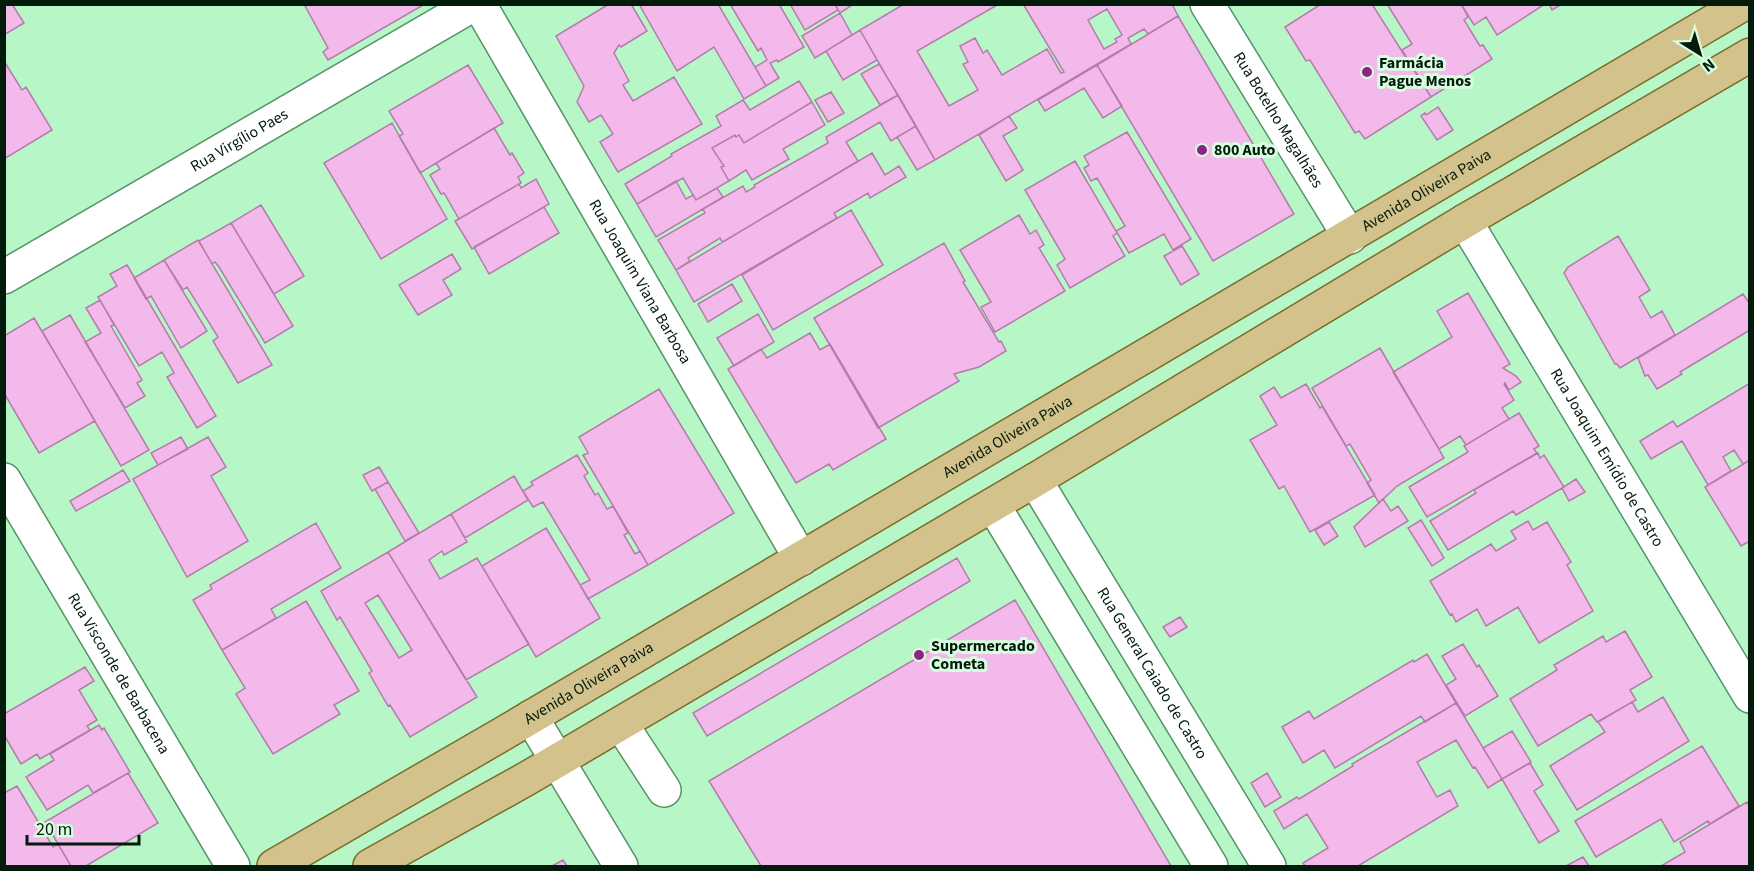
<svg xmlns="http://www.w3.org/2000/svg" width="1754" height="871" font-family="'Source Sans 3',sans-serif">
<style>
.building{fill:#f3b9ea;stroke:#b37caa;stroke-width:1.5;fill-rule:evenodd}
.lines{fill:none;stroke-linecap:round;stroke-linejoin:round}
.minor-casing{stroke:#559267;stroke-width:36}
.major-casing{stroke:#776e2d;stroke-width:36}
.minor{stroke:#fff;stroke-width:33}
.major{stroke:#d3c28c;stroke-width:33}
.poi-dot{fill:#8f2285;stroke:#d8fde0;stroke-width:2}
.labels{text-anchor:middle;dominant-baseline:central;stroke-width:6;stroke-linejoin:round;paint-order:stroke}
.poi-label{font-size:16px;font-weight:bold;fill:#031b0b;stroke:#d8fde0;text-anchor:start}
.street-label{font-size:16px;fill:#031b0b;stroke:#d8fde0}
</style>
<rect width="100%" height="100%" fill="#b7f7c7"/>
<path class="building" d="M4,4H12L24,23L4,35Z
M304,4H425L328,60L323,52L328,48Z
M609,4H631L647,31L621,47L619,45L614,53L629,81L623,85L633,101L674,77L702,124L618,172L600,142L613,134L601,115L589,122L577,102L584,86L556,36Z
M639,4H718L766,86L744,99L714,47L677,71Z
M730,4H779L804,47L778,62L777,60L770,63L779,78L766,86L755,67L767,60L761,48L758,51Z
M790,4H835L838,10L805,30Z
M835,4H854L840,13Z
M904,4H999L917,51L949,106L978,90L963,64L968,62L960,46L975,38L983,53L987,50L1002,75L1047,49L1061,73L1064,72L1023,4H1172L1178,16L1148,34L1144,29L1128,38L1131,44L935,160L860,30ZM1107,9L1122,35L1115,39L1117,42L1104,49L1088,20Z
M1321,4H1372L1431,97L1365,139L1359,131L1355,133L1310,60L1306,61L1285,27Z
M1387,4H1461L1468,17L1464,20L1480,46L1483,45L1492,59L1431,97L1402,50L1412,44Z
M1461,4H1545L1497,35L1486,17L1474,25Z
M1549,4H1562L1552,10Z
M840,13L852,35L815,58L802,36Z
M1178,16L1294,214L1213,261L1097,65Z
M860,30L877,60L843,80L826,51Z
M4,61L22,90L26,87L52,130L4,159Z
M879,64L898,95L880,105L861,74Z
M468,65L503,123L420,173L399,136L403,134L389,111Z
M1097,65L1122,106L1103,118L1084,88L1045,111L1038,100Z
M799,81L812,102L744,143L739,135L736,137L735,135L712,148L724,166L721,167L729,181L696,200L683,178L637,204L625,184L672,156L671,154L721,126L716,116L743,100L750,110Z
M831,92L844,113L828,122L815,100Z
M898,95L916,126L891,141L880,122L846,142L858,161L726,240L722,242L720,238L688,258L690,261L676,270L658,240L705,213L703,209L743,186L746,192L755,187L754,185L828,143L826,137Z
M812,102L825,125L783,149L789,159L752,180L746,170L729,181L721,167L724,166L712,148L735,135L736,137L739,135L744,143Z
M1438,107L1453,130L1437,140L1421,116L1425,113L1426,115Z
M1009,116L1017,128L1003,136L1023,170L1006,181L979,135Z
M392,123L447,219L381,259L324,163Z
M916,126L935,160L917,170L897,137Z
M494,128L510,155L512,153L524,173L518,177L521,183L459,219L444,193L441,194L430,175L440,169L436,163Z
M1127,132L1191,239L1173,250L1164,234L1129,253L1116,231L1125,226L1097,178L1091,181L1084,168L1089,165L1084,156Z
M872,153L885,175L899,166L906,177L870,198L868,193L834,213L837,218L694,302L676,270Z
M1075,161L1116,231L1117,233L1113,236L1125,256L1070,288L1057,265L1065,259L1025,190Z
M536,179L549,204L472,249L455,221L519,184L521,188Z
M676,181L686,199L693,195L696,200L717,188L723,197L656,237L637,204Z
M261,205L304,276L274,294L231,223Z
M544,207L559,233L489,274L474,247Z
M851,210L883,265L773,330L742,275Z
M1019,215L1030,234L1036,230L1044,245L1039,248L1065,291L995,332L981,307L991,302L960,250Z
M231,223L293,326L265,343L219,267L215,262L212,264L199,241Z
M1618,236L1650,290L1639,297L1651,318L1662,311L1675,335L1620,368L1617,364H1615L1564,273L1568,267Z
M198,240L272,365L238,383L213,341L218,337L187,287L183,290L164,260Z
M944,243L965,281L963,282L999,342L1001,341L1006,351L979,367L954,374L959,381L878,428L814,318Z
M1182,246L1199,274L1181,285L1164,256Z
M452,254L461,269L443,280L452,295L418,315L399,285Z
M164,260L207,331L181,348L151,296L146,299L134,278Z
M127,265L216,416L197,428L167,377L174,373L162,352L139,366L98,297L117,286L110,274Z
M732,284L742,301L708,322L698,304Z
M1468,293L1510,364L1503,368L1516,376L1521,382L1509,390L1505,383L1504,384L1514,400L1502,408L1509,419L1466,445L1460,436L1439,449L1393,372L1452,337L1437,311Z
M1743,294L1750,304V330L1680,372L1682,374L1657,389L1648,375L1645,376L1638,358Z
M100,300L114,325L111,326L142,380L137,383L145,396L125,408L85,342L101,333L86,308Z
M758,314L774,342L734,366L717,338Z
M70,315L149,450L121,466L42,331Z
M34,318L95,421L39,453L4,393V336Z
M810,333L820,350L830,344L886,439L833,470L829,464L796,483L728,369L761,349L767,358Z
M1380,348L1444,458L1397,486L1379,503L1367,483L1371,480L1350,444L1346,446L1312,388Z
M1750,383V460L1743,464L1734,450L1723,457L1731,471L1708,485L1682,441L1651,459L1640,441L1673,421L1677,427Z
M1306,384L1320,408L1322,406L1326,413L1375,495L1310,532L1284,486L1279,489L1250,440L1277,425L1260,396L1274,387L1281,398Z
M659,389L734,513L648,565L583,455L588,453L579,437Z
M1519,413L1539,446L1534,449L1537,453L1427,517L1409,487L1468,452L1464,446Z
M181,437L188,449L158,465L151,453Z
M208,437L226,467L211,476L248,541L187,577L133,479Z
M1538,453L1540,458L1544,455L1564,487L1516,515L1513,511L1448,550L1430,521L1476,493L1474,490Z
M577,455L588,473L584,476L595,495L598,493L607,509L613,506L628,533L624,535L635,554L640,551L648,565L588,599L580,585L590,580L543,502L533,507L523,491L533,485L531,482Z
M1750,460V541L1741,546L1705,487Z
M379,467L388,482L372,491L363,475Z
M123,470L130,481L76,511L70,501Z
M514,476L528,500L465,538L451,514Z
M1576,479L1585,492L1569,501L1562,488Z
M388,482L419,533L405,541L375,489Z
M1383,499L1391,511L1398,506L1408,521L1365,547L1354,527Z
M451,514L467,542L444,555L442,551L429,560L440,579L477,558L529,644L466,680L388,552Z
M1421,520L1444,558L1432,566L1408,528Z
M1528,521L1533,530L1547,522L1571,562L1567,565L1593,611L1539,643L1518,607L1486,626L1477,609L1456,622L1452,614L1450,615L1430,581L1491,544L1496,551L1516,539L1511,531Z
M1329,522L1338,536L1324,545L1315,530Z
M316,523L341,568L271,609L276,618L222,650L193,600L212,589L210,585Z
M546,528L600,618L536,657L482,566Z
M388,552L477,697L410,737L390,705L388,706L369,673L372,671L340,617L337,620L321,591ZM378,595L412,650L399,658L365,603Z
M957,558L970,581L707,736L693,713Z
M1015,600L1171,866H761L709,781Z
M306,601L359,691L334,705L340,714L273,754L236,694L245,688L222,650Z
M1180,617L1187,627L1170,637L1163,627Z
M1625,631L1652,677L1630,690L1636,700L1597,722L1591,714L1538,746L1510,699L1557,670L1554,665L1603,636L1606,642Z
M1463,644L1477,667L1479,665L1498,696L1465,716L1446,685L1456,679L1442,656Z
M1427,654L1456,703L1425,722L1421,716L1335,768L1324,750L1303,763L1282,727L1309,711L1314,719L1413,660L1414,662Z
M85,667L94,681L79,690L97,720L87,726L90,730L40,759L37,754L21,764L4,735V714Z
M1663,697L1689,741L1577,810L1550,766L1605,732L1598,722L1632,702L1638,712Z
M1456,703L1502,779L1488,788L1475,767L1473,768L1456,740L1417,762L1437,797L1450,790L1458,806L1358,866H1305L1303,863L1328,848L1307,814L1284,829L1274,811L1297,797L1299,799L1353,766L1352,764Z
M99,725L102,730L104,728L130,772L93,793L88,785L47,810L26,777L54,760L50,754Z
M1512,731L1531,762L1502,779L1483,748Z
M1702,746L1739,806L1710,824L1708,821L1674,842L1661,819L1596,857L1575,821Z
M1530,763L1543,785L1534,791L1559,831L1539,843L1502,779Z
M128,773L158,823L86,866H71L45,822Z
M1267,773L1281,797L1265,807L1251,783Z
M17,786L53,847L58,844L71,866H4V790L6,792Z
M1747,802L1750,807V866H1661L1685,852L1680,842Z
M1583,857L1589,866H1566Z
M563,860L567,866H552Z"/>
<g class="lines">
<defs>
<g id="minor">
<path id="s1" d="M479,4L801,559"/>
<path id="s2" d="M1207,4L1350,237"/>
<path id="s3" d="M1465,221L1750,696"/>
<path id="s4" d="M4,277L474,4"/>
<path id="s5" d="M4,480L233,866"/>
<path id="s6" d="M1035,480L1269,866"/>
<path d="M993,505L1211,866"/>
<path d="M531,717L621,866"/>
<path d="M621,724L664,790"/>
</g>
<g id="major">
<path id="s7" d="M274,866L499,736L1743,4"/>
<path d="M370,866L526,779L1035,480L1465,221L1750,55"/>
</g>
</defs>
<use href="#minor" class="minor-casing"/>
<use href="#major" class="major-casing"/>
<use href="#minor" class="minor"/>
<use href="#major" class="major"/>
</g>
<g class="poi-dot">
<circle cx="1367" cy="72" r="6"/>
<circle cx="1202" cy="150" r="6"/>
<circle cx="919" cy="655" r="6"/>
</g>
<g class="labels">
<g class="poi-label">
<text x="1379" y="63">Farmácia<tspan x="1379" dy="18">Pague Menos</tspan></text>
<text x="1214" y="150">800 Auto</text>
<text x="931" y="646">Supermercado<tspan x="931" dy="18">Cometa</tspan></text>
</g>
<g class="street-label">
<text stroke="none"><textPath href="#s2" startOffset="136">Rua Botelho Magalhães</textPath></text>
<text stroke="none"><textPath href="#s4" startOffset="272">Rua Virgílio Paes</textPath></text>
<text stroke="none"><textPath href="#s7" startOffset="1336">Avenida Oliveira Paiva</textPath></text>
<text stroke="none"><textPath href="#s1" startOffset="321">Rua Joaquim Viana Barbosa</textPath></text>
<text stroke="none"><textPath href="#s7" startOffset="850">Avenida Oliveira Paiva</textPath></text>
<text stroke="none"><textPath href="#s3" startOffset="276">Rua Joaquim Emídio de Castro</textPath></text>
<text stroke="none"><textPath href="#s5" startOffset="225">Rua Visconde de Barbacena</textPath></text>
<text stroke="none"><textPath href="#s6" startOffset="226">Rua General Caiado de Castro</textPath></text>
<text stroke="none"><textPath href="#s7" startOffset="364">Avenida Oliveira Paiva</textPath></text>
</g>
</g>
<rect width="1754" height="871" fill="none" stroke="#031b0b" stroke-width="12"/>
<g transform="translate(1700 54) rotate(143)" stroke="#d8fde0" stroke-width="4.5" paint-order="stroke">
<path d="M0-4.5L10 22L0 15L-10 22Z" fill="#031b0b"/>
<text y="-9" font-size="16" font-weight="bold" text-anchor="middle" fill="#031b0b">N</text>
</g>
<path d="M27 835v9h112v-9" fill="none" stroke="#031b0b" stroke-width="3"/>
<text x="36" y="835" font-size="18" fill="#031b0b" stroke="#d8fde0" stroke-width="4.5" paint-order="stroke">20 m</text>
</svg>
